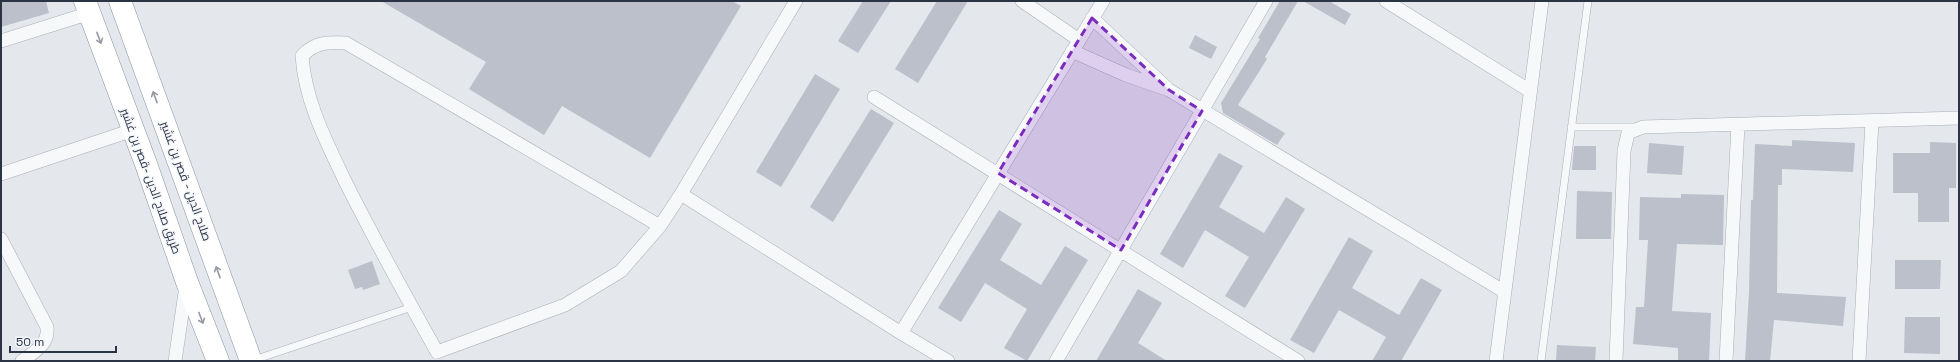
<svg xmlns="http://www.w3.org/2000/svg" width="1960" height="362" font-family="'Space Grotesk',Cairo,sans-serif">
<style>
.building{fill:#bbc0ca}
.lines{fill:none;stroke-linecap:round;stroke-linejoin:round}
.service-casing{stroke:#a9aeb7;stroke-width:8}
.minor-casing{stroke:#a9aeb7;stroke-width:14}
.trunk-casing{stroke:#8b94a3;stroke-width:23}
.service{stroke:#f7f8fa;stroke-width:7}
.minor{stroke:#f7f8fa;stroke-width:13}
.trunk{stroke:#fff;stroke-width:22}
.oneway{stroke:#959aa2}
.marked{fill:#7b2cbf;fill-opacity:0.2;stroke:#7b2cbf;stroke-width:3;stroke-dasharray:8 5;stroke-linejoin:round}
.labels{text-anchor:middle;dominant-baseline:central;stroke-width:3;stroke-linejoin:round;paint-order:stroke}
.street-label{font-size:12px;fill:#2b3445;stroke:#f4f6f9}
</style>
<rect width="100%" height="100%" fill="#e4e7ec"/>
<path class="building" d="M1,1H46L49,13L1,27Z
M381,1H732L741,6L650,158L562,106L544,135L469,89L486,62Z
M863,1H891L858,53L838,41Z
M937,1H968L918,83L895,69Z
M1280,1H1298L1265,57L1267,59L1238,105L1285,133L1277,145L1223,113L1221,103L1260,39L1258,38Z
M1303,1H1329L1351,14L1345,25Z
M1195,35L1217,47L1211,59L1189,48Z
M815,74L840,89L781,187L756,172Z
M871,109L894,123L833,222L810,207Z
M1792,140L1855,143L1853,172L1782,169V185H1778L1777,293L1846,297L1843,326L1774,320L1770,361H1745L1749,292L1751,200H1753L1755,144L1792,146Z
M1930,142L1956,143V188H1949V222H1918V193H1893V153H1930Z
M1649,143L1684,146L1682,175L1647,173Z
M1574,146H1596V170H1572Z
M1219,153L1243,166L1219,207L1264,233L1286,197L1305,209L1245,308L1225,296L1249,257L1205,230L1183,268L1160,254Z
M1577,191L1612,192L1611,239H1576Z
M1681,194L1724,195L1723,245L1677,244L1672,311L1711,313L1709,361H1678V348L1633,344L1636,307H1644L1648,240H1639L1640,197L1681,198Z
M999,210L1022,224L1000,260L1041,285L1065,246L1088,260L1027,361L1004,348L1027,309L985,283L961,322L938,308Z
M1349,237L1373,251L1352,288L1399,315L1421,278L1442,290L1401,361H1372L1386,337L1339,310L1314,353L1290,340Z
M1895,260H1941L1940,289H1895Z
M372,261L380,284L363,290L362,287L355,289L348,270Z
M1138,289L1162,303L1138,343L1167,361H1096Z
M1905,317H1940V354L1904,353Z
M1557,345L1596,347L1595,361H1556Z"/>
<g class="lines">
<defs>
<path id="service" d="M1571,127H1633
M254,360L412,307
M1541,361L1588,1"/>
<path id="minor" d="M1022,1L1079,40
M1386,1L1530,91
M1092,18L1167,88
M1,41L90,13
M1072,51L1126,75L1169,90L1505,292
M874,97L1298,361
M1,174L133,130
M681,194L901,333L948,361
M660,226L346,43C327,42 315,42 302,56C305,101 326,141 345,181C374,239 405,295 437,352L565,305L621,271L660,226L681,194L796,1
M1,239L47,327C49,345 35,351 22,361
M901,333L1103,1
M175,361L186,286
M1056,361L1266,1
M1496,361L1542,1
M1616,361L1624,151L1628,133L1643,127L1959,118
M1726,361L1738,125
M1859,361L1872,121"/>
<path id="trunk" d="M85,1L146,164L187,282L218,361
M120,1L251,361"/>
</defs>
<use href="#service" class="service-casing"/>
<use href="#minor" class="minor-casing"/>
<use href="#trunk" class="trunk-casing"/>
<use href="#service" class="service"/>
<use href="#minor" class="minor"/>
<use href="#trunk" class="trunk"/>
</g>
<defs><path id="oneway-shaft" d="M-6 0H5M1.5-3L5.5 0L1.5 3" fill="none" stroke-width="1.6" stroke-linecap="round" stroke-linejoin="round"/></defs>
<g class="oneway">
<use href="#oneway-shaft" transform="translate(99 38) rotate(70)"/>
<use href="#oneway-shaft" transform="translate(155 97) rotate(-110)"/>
<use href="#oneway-shaft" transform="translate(218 272) rotate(-110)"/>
<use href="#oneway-shaft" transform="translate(201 318) rotate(69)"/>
</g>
<path class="marked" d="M1092,18L1169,90L1202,111L1121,250L998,173Z"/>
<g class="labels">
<g class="street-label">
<text transform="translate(151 181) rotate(70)">طريق صلاح الدين -قصر بن غشير</text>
<text transform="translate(186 181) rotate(70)">صلاح الدين - قصر بن غشير</text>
</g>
</g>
<rect width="1960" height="362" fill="none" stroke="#2b3445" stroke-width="4"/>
<path d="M10 346v6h106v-6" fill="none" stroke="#2b3445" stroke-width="2"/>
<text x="16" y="346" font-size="12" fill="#2b3445" stroke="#f4f6f9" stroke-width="3" paint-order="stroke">50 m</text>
</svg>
